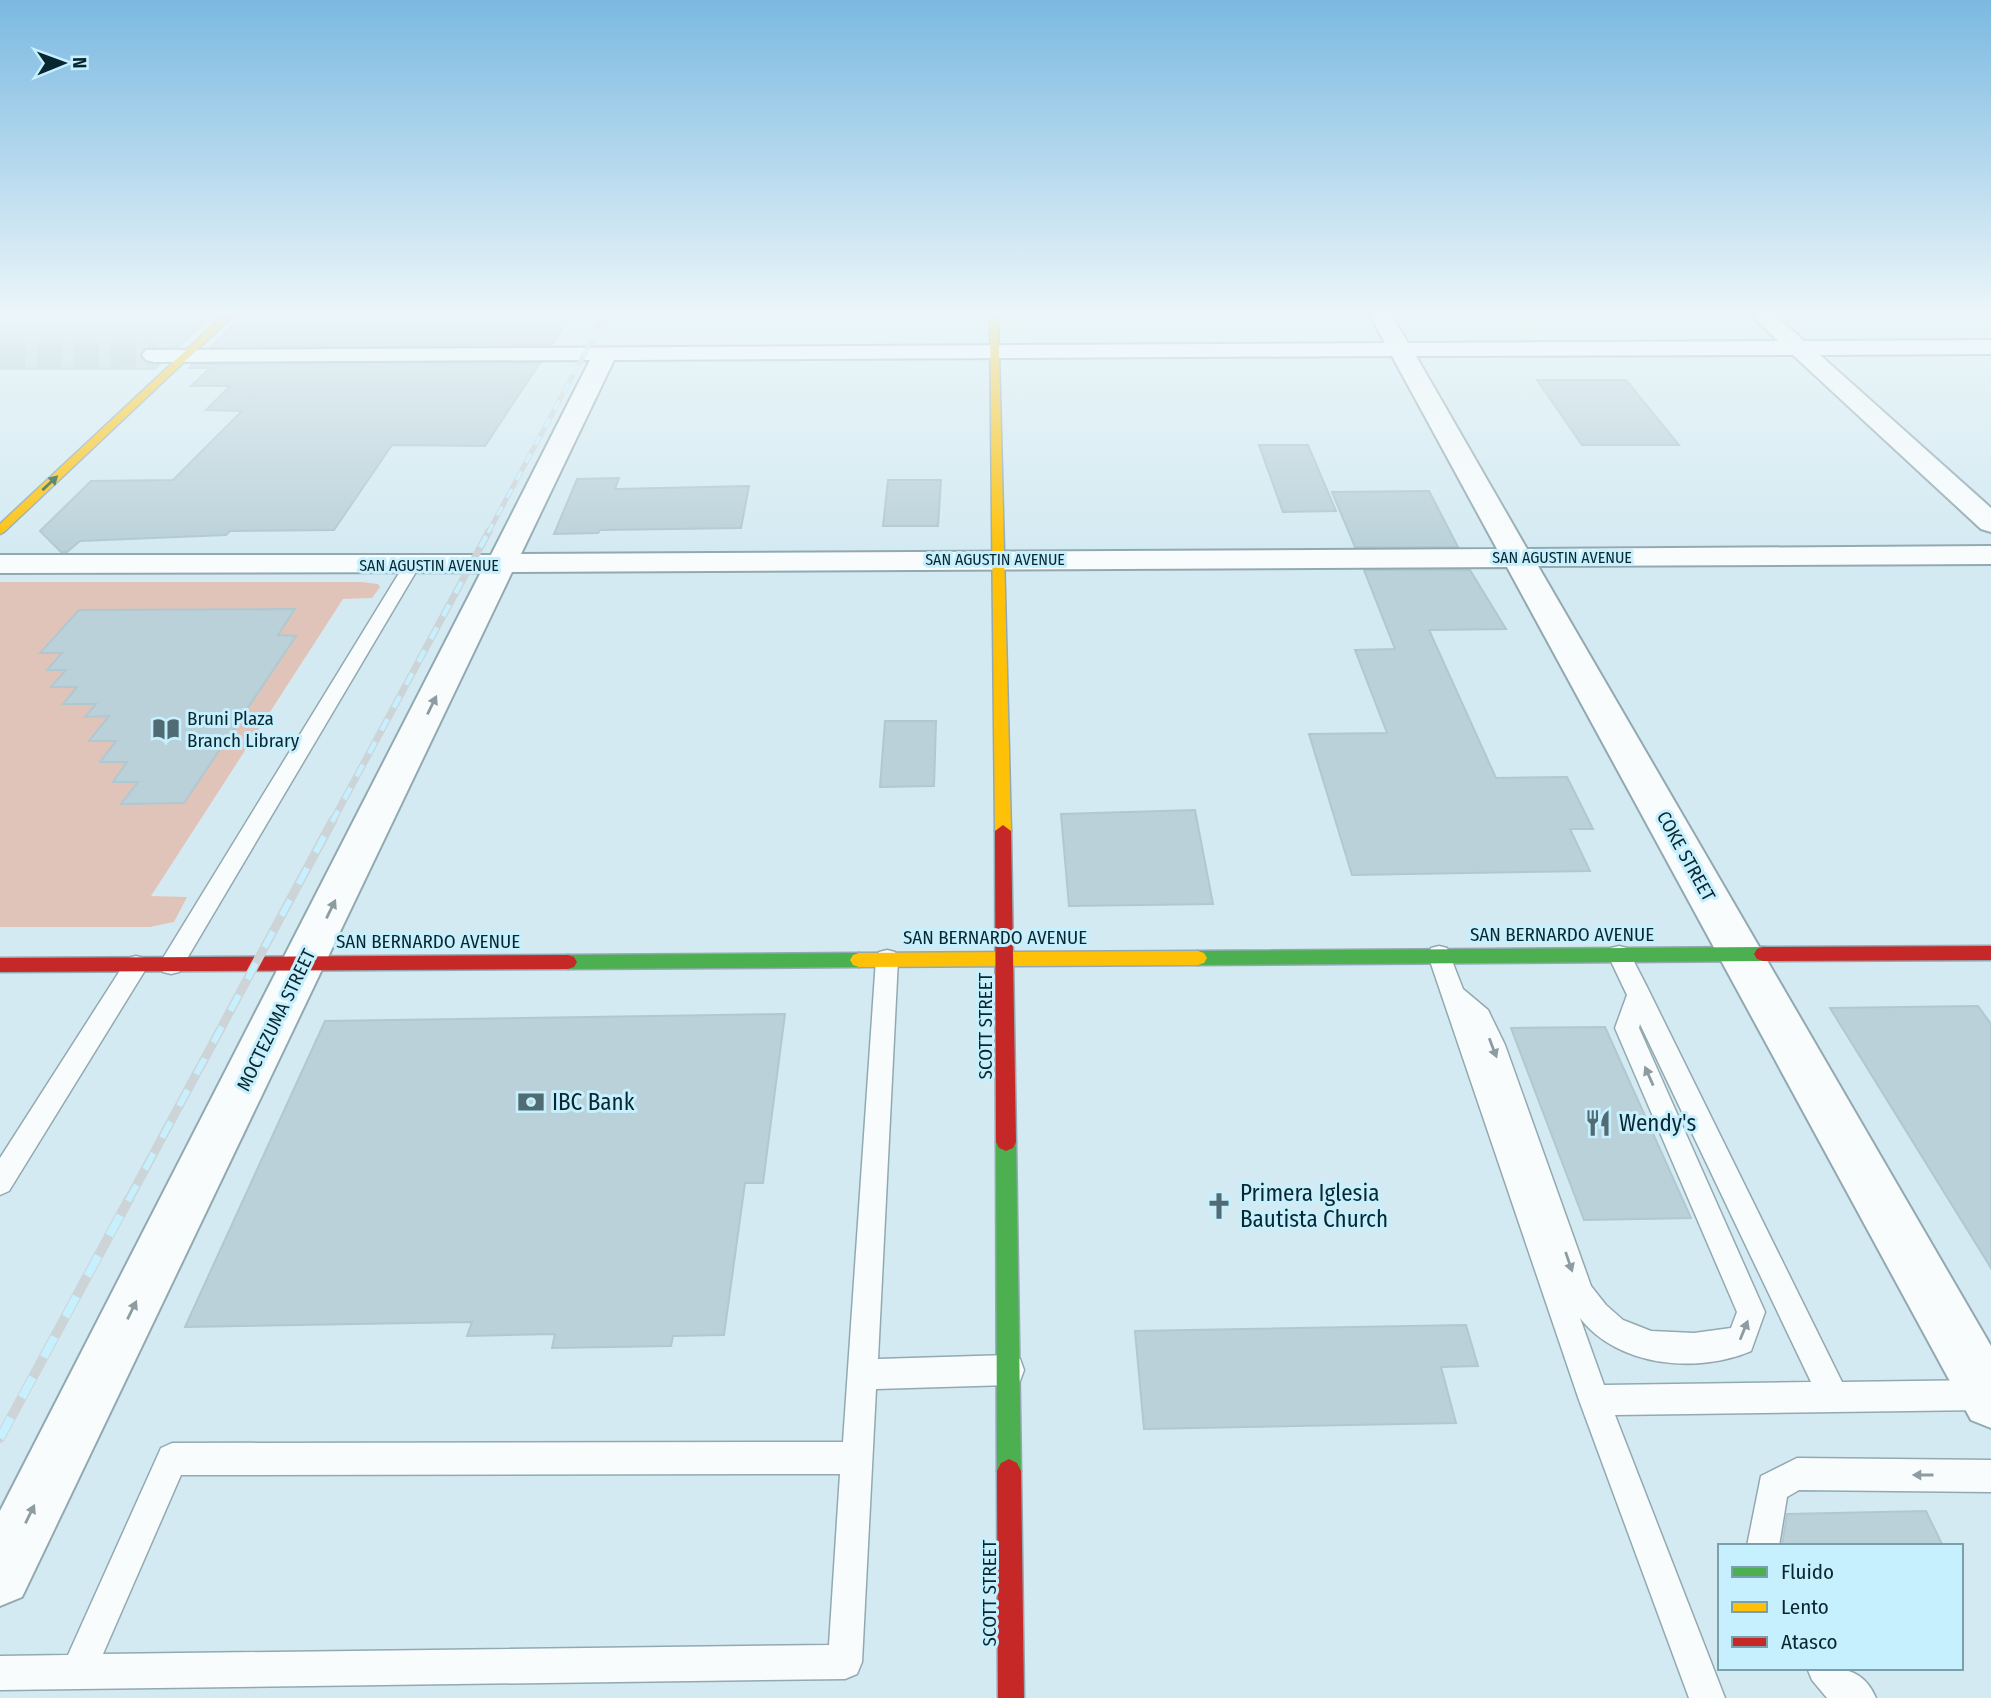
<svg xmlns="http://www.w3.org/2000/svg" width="1991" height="1698" font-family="'Fira Sans Condensed',sans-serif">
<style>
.green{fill:#e1c4b9}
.building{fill:#bad1d9;stroke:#b0c8d0;stroke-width:2}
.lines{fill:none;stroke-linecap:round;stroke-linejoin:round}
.street-tunnel{stroke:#abc3cb;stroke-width:25;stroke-dasharray:25 12;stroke-linecap:butt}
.lane-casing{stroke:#92a9b1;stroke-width:3}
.street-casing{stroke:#92a9b1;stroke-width:4}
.fast-casing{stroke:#92a9b1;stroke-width:3}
.slow-casing{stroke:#92a9b1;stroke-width:3}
.jam-casing{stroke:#92a9b1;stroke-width:3}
.lane{fill:#f9fcfd;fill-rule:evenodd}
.street{fill:#f9fcfd;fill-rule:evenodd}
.fast{fill:#4caf50;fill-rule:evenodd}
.slow{fill:#ffc107;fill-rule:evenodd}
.jam{fill:#c62828;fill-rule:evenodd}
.rail-far3-casing{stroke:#ccd4d7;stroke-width:5}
.rail-far2-casing{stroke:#ccd4d7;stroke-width:7}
.rail-far1-casing{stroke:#ccd4d7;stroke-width:9}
.rail-casing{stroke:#ccd4d7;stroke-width:10}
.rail-far3{stroke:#c7f0ff;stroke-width:3.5;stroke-dasharray:10;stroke-linecap:butt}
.rail-far2{stroke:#c7f0ff;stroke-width:4.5;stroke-dasharray:13;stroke-linecap:butt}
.rail-far1{stroke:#c7f0ff;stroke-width:6;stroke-dasharray:18;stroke-linecap:butt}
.rail{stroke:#c7f0ff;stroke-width:8;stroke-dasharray:23;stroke-linecap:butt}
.oneway{fill:#245d3d}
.oneway2{fill:#8d9ca1}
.labels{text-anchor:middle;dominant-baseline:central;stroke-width:6;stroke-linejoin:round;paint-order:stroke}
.far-street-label{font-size:16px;fill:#092730;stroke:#c7f0ff}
.poi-label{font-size:19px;fill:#092730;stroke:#c7f0ff;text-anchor:start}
.street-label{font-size:19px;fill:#092730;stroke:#c7f0ff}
.near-poi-label{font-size:23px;fill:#092730;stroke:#c7f0ff;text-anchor:start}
</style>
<rect width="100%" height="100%" fill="#d4eaf2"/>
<path class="green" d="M0,582H362L378,584L380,587L372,598L343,599L151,896L187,897L174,922L150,927H0Z"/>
<path class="building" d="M0,312H216L178,347L144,348L140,357L145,363L159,365L155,369H0Z
M246,312H573L552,345L211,347Z
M540,363L485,446L392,445L334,530L230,531L226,535L80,541L67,552H61L40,531L91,481L173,480L242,411L206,410L230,386H191L210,368H189L193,364Z
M1537,380H1626L1679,445H1582Z
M1259,445H1308L1336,511L1283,512Z
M619,478L615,489L749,486L741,528L600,530L598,533L554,534L577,479Z
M888,480H941L938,526H883Z
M1429,491L1458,547H1355L1332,492Z
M1364,570H1470L1506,629L1429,630L1496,778L1567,777L1593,829H1570L1590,871L1352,875L1309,734L1387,733L1355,650L1395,649Z
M295,609L278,635L296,636L184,803L121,804L138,782H113L127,762H100L116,741H89L109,716L85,717L96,704H63L77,687H51L66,670H47L62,653H40L79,610Z
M885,721H936L934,786L880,787Z
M1195,810L1213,904L1069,906L1061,814Z
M1978,1006L1991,1024V1268L1830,1008Z
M785,1014L763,1183H745L724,1335L673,1336L671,1346L552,1348L555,1334L467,1336L472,1322L185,1327L325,1021Z
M1605,1027L1691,1218L1584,1220L1511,1028Z
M1466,1325L1478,1366L1441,1367L1456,1423L1144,1429L1135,1331Z
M1926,1511L1943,1546H1782L1787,1514Z"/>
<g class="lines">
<path class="street-tunnel" d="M0,356L154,355"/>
<defs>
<path id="lane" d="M412,560L420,565L179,972L171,974L163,972L160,965L163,958L404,565Z
M1439,946L1447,948L1463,989L1488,1010L1505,1045L1591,1286L1606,1305L1623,1320L1651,1331L1694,1333L1731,1328L1737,1312L1615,1028L1627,995L1608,955L1611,948L1619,946L1627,948L1647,987L1842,1382L1984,1380L1991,1383V1407L1984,1410L1615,1415L1725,1698H1689L1579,1400L1428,955L1431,948ZM1640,1024L1811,1382L1604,1385L1580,1318C1618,1367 1697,1374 1751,1351L1765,1312L1639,1028Z
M887,950L895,952L898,959L878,1359L1009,1355L1020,1359L1024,1370L1020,1381L1009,1385L876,1389L862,1662L857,1674L845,1679L0,1690V1656L68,1655L161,1448L172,1443L843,1442L876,959L879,952ZM840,1474L829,1645L103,1654L181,1475Z
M136,956L144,958L147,965L144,972L9,1191L0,1195V1158L128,958Z
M1797,1458L1991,1460V1492L1799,1490L1787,1497L1779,1546H1747L1761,1476Z
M1807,1668C1837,1668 1862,1665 1876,1698H1827L1812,1680Z"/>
<path id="street" d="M1368,312H1390L1408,343L1778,341L1748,312H1772L1804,341L1991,340V354L1820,355L1991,508V532L1981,529L1793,355L1416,356L1527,549L1991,546V564L1538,566L1991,1346V1428L1971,1420L1507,567L512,572L22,1597L0,1606V1511L481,572L0,573V555H491L590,360L154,362L146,360L142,355L146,350L1385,343ZM1392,356L1497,549L521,554L614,360Z"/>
<path id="fast" d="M1763,947L1769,949L1772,954L1769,959L1763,961L1198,965L1192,963L1189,958L1192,953L1198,951Z
M859,953L865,955L868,960L865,965L859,967L568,969L562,967L559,962L562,957L568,955Z
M1006,1133L1013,1136L1016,1142L1021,1471L1017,1479L1009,1483L1001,1479L997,1471L996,1142L999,1136Z"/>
<path id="slow" d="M227,312H237L4,532L0,534V524Z
M990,312H998L1011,831L1003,837L995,831Z
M1198,951L1204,953L1207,958L1204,963L1198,965L859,967L853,965L850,960L853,955L859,953Z"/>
<path id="jam" d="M1003,825L1011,831L1016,1142L1013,1148L1006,1151L999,1148L996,1142L995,831Z
M1991,946V960L1763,961L1757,959L1754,954L1757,949L1763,947Z
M568,955L574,957L577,962L574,967L568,969L0,972V958Z
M1009,1459L1017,1463L1021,1471L1024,1698H998L997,1471L1001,1463Z"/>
</defs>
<use href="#lane" class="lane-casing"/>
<use href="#street" class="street-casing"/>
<use href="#fast" class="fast-casing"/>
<use href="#slow" class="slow-casing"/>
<use href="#jam" class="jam-casing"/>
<use href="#lane" class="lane"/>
<use href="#street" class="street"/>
<use href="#fast" class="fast"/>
<use href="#slow" class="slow"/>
<use href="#jam" class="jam"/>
<defs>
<path id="rail-far3" d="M488,533L607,312"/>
<path id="rail-far2" d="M332,822L489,531"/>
<path id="rail-far1" d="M128,1201L333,820"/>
<path id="rail" d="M0,1438L129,1199"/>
</defs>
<use href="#rail-far3" class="rail-far3-casing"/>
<use href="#rail-far2" class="rail-far2-casing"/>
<use href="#rail-far1" class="rail-far1-casing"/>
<use href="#rail" class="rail-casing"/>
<use href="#rail-far3" class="rail-far3"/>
<use href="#rail-far2" class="rail-far2"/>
<use href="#rail-far1" class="rail-far1"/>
<use href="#rail" class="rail"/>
</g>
<defs><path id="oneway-solid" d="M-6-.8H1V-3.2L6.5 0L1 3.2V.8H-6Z" transform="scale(1.75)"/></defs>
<use class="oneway" href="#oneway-solid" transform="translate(50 483) rotate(-43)"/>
<g class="oneway2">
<use href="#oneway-solid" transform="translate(432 705) rotate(-64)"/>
<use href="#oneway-solid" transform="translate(331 909) rotate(-64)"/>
<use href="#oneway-solid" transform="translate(1493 1048) rotate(69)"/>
<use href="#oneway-solid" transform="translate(1649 1076) rotate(-114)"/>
<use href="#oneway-solid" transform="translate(1569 1262) rotate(71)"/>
<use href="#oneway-solid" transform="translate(132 1310) rotate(-64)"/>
<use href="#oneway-solid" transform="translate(1744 1330) rotate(-68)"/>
<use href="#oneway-solid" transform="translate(1923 1475) rotate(-180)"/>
<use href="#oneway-solid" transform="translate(30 1514) rotate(-64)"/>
</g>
<linearGradient id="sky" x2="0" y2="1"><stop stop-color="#7bb9e1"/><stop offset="0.57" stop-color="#ecf6f9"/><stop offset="1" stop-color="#ecf6f9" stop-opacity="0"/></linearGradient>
<rect width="1991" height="550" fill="url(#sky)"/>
<defs>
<symbol id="library-bare" viewBox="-9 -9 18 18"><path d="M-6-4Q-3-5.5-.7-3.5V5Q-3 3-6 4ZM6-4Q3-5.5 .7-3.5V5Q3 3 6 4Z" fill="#506b74" stroke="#c7f0ff" stroke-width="2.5" paint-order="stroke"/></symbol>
<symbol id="bank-bare" viewBox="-9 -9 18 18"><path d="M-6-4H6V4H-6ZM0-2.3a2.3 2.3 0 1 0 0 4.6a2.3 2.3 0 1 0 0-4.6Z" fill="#506b74" stroke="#c7f0ff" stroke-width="2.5" paint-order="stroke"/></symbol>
<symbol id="restaurant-bare" viewBox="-9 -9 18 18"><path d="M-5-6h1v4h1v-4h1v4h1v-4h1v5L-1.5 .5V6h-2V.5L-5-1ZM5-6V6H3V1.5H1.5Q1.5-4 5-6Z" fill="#506b74" stroke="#c7f0ff" stroke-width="2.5" paint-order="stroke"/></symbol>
<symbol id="church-bare" viewBox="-9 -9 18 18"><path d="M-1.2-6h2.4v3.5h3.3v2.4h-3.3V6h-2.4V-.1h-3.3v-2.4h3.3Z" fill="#506b74" stroke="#c7f0ff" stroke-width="2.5" paint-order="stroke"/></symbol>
</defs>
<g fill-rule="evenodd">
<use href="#library-bare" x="147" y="710" width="38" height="38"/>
<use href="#bank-bare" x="512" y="1083" width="38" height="38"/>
<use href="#restaurant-bare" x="1579" y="1104" width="38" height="38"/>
<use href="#church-bare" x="1200" y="1187" width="38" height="38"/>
</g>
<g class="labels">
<g class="far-street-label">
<text x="1562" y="557">SAN AGUSTIN AVENUE</text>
<text x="995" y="559">SAN AGUSTIN AVENUE</text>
<text x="429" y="565">SAN AGUSTIN AVENUE</text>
</g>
<g class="poi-label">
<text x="187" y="718">Bruni Plaza<tspan x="187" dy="22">Branch Library</tspan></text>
</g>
<g class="street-label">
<text transform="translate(1686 856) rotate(61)">COKE STREET</text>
<text x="1562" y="934">SAN BERNARDO AVENUE</text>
<text x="995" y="937">SAN BERNARDO AVENUE</text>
<text x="428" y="941">SAN BERNARDO AVENUE</text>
<text transform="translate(276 1020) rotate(-64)">MOCTEZUMA STREET</text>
<text transform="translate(985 1026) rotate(-90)">SCOTT STREET</text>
<text transform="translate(989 1593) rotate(-90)">SCOTT STREET</text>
</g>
<g class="near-poi-label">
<text x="552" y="1102">IBC Bank</text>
<text x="1619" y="1123">Wendy's</text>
<text x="1240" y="1193">Primera Iglesia<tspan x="1240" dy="26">Bautista Church</tspan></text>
</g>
</g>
<rect x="1718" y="1544" width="245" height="126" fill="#c7f0ff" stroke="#7ba0ac" stroke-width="2"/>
<rect x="1732" y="1567" width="35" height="10" fill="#4caf50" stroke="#7ba0ac" stroke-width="2"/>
<text x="1781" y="1579" font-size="21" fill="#092730">Fluido</text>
<rect x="1732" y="1602" width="35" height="10" fill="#ffc107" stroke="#7ba0ac" stroke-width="2"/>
<text x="1781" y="1614" font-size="21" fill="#092730">Lento</text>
<rect x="1732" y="1637" width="35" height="10" fill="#c62828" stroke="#7ba0ac" stroke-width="2"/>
<text x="1781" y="1649" font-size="21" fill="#092730">Atasco</text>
<g transform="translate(63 63) rotate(89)" stroke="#c7f0ff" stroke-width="5" paint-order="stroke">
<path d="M0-5L12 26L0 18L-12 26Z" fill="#092730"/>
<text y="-10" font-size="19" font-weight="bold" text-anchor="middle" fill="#092730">N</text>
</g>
</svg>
